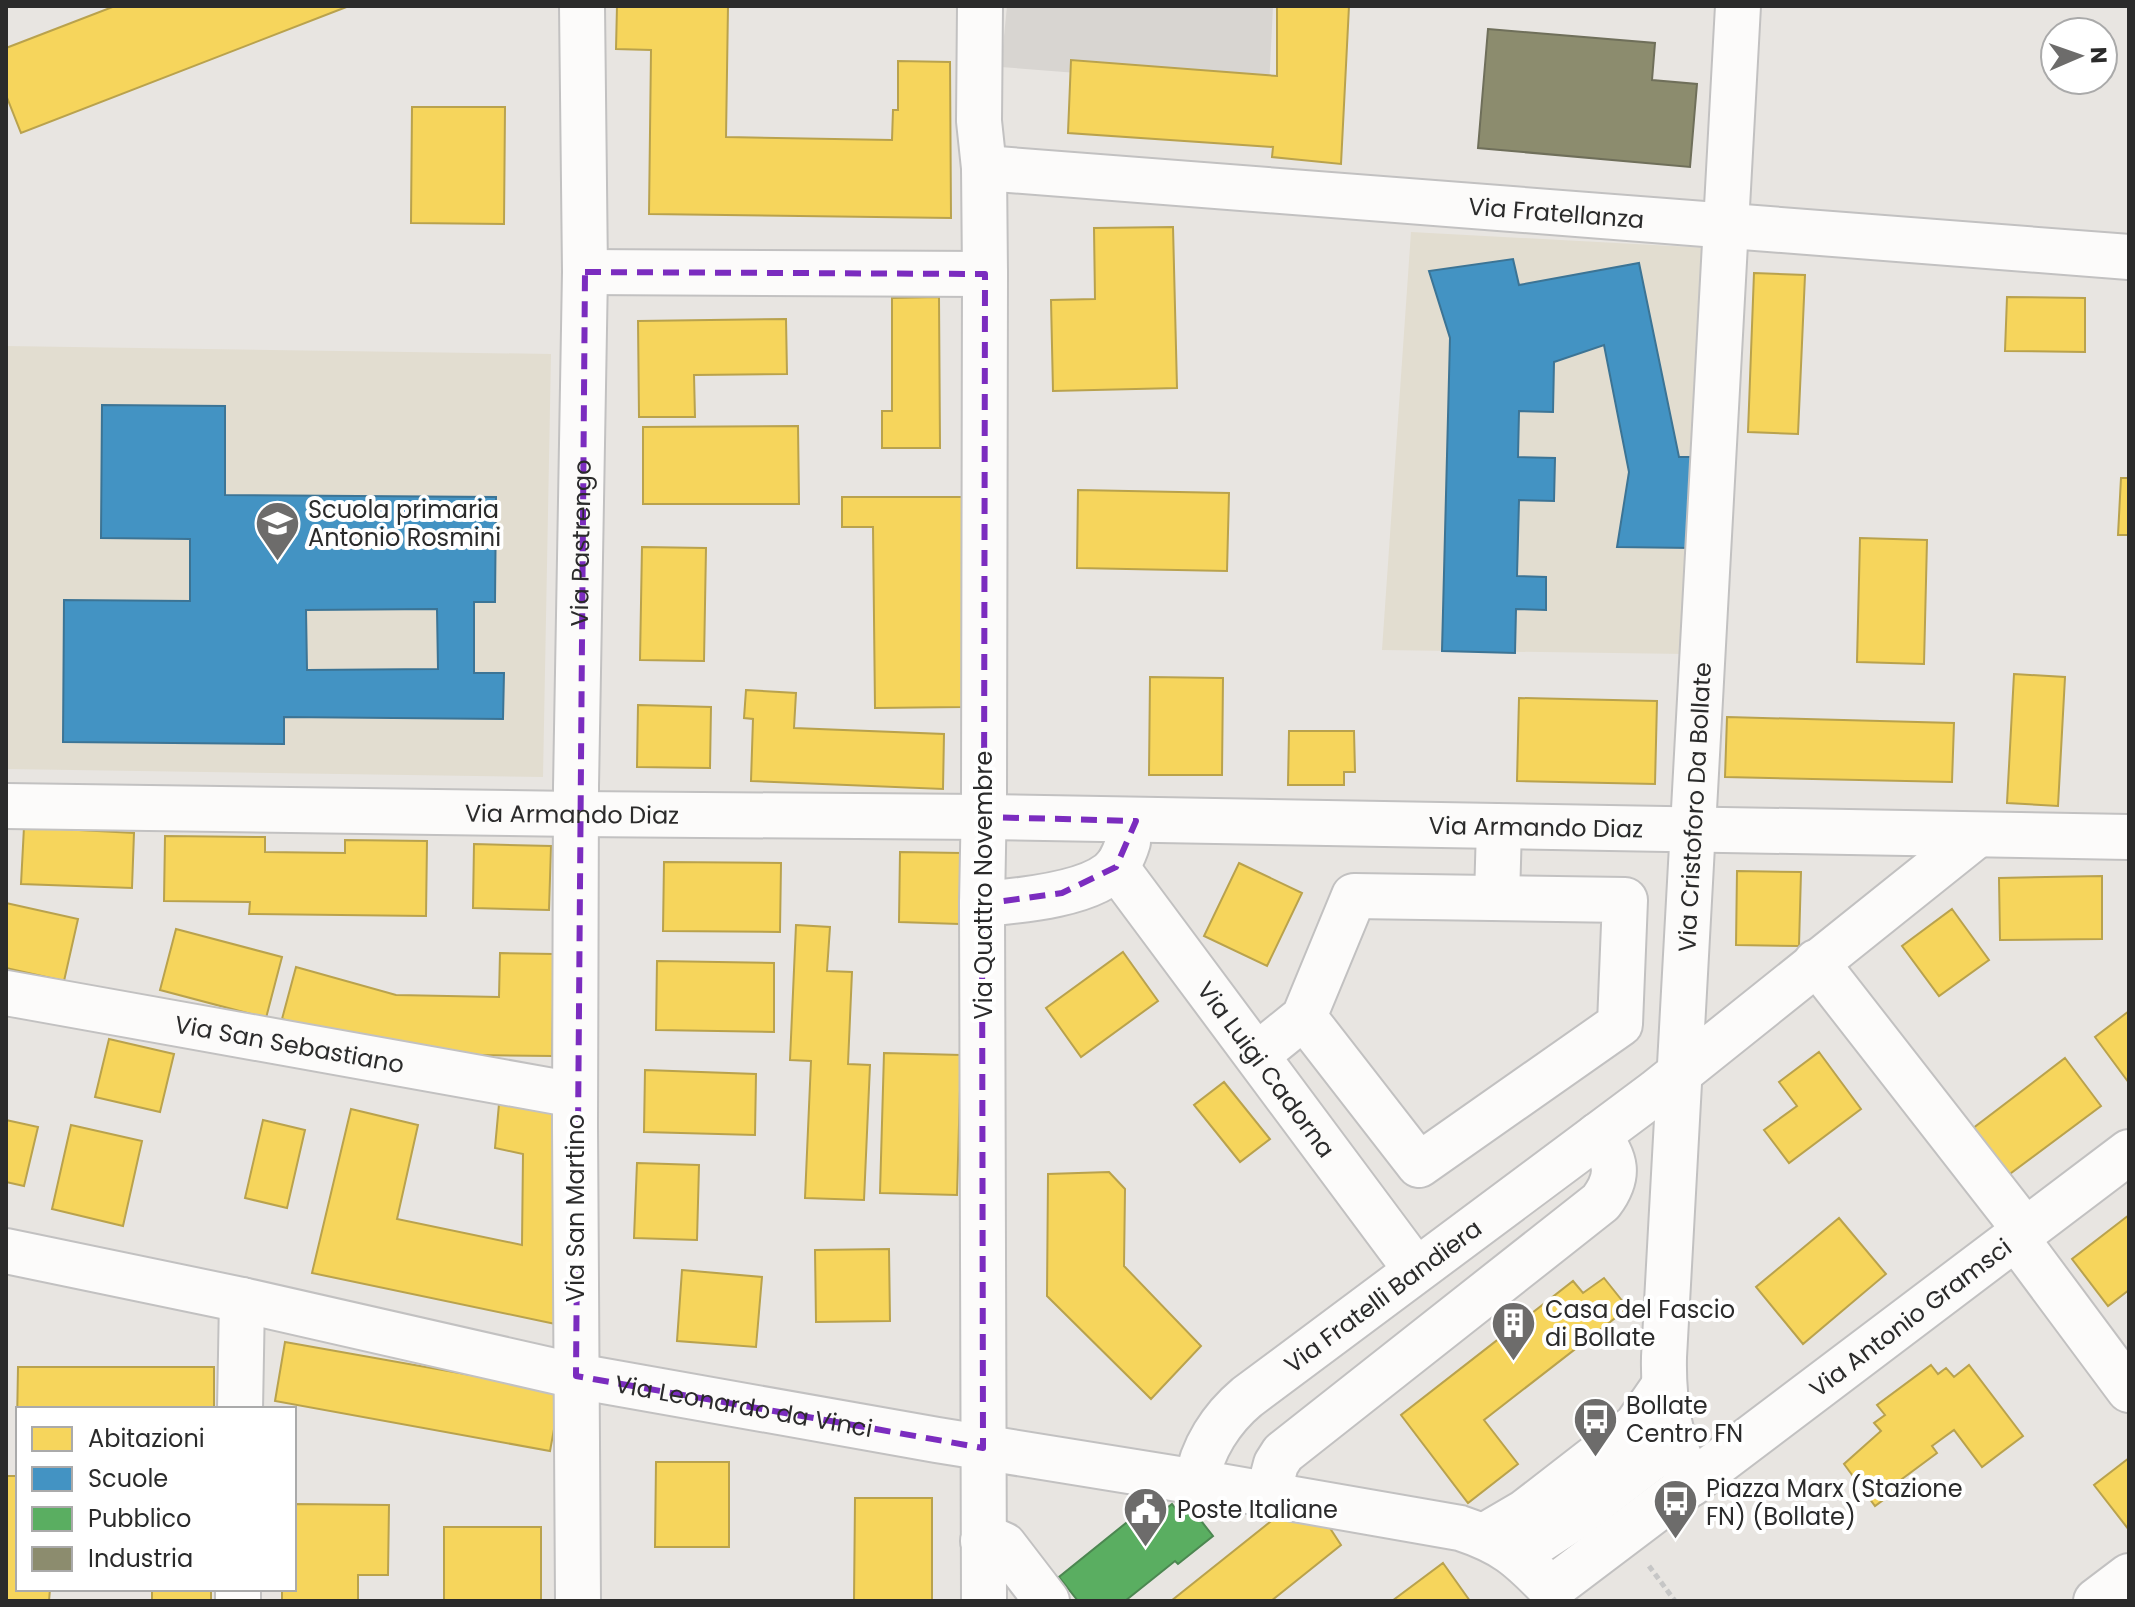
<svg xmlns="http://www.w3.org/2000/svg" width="2135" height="1607" font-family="Poppins,sans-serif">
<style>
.education{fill:#e2ddd0}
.plaza{fill:#d8d5d1}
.homes{fill:#f6d55c;stroke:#b9a24d;stroke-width:2}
.schools{fill:#4393c3;stroke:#3c7495;stroke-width:2;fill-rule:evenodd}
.public{fill:#5aae61;stroke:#4c8751;stroke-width:2}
.industry{fill:#8c8c6e;stroke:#6f6f5a;stroke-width:2}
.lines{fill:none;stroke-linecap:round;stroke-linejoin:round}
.minor-casing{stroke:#c2c1c1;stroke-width:48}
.path{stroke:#c6c6c6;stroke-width:5;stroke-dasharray:6 4;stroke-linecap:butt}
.minor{stroke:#fcfbfa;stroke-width:44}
.marked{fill:none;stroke:#7b2cbf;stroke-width:6;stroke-dasharray:16 10;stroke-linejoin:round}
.labels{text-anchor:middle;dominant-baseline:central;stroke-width:8;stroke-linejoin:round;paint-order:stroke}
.street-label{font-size:24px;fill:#2b2b2b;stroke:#fff}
.poi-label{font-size:24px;fill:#2b2b2b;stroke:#fff;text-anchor:start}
</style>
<rect width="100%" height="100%" fill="#e8e5e1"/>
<path class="education" d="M1411,232L1709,248L1686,654L1382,650Z
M6,346L551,354L543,777L6,769Z"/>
<path class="plaza" d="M1007,6H1273L1269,88L1001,67Z"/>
<path class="homes" d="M115,6H349L21,133L6,95V48Z
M617,6H728L726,137L892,140L893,110H898V61L950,62L951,218L649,214L651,50L616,49Z
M1277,6H1349L1341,164L1272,157L1273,147L1068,133L1071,60L1277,76Z
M412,107H505L504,224L411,223Z
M1173,227L1177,388L1053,391L1051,300L1095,299L1094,228Z
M1754,273L1805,275L1798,434L1748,432Z
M939,297L940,448H882V411H892V298Z
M2007,297L2085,298V352L2005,351Z
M786,319L787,374L694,375L695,417H639L638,321Z
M798,426L799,504H643V427Z
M2121,478H2129V535H2118Z
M1078,490L1229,493L1227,571L1077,568Z
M842,497H962L963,707L875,708L873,527H842Z
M1860,538L1927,540L1924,664L1857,662Z
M642,547L706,548L704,661L640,660Z
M2014,674L2065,677L2058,806L2007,803Z
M1150,677L1223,678L1222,775H1149Z
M746,690L796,693L794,728L944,734L943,789L751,781L753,719L744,718Z
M1519,698L1657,701L1655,784L1517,781Z
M638,705L711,707L710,768L637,767Z
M1727,717L1954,723L1952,782L1725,777Z
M1289,731H1354L1355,772H1344V785H1288Z
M24,827L134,833L132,888L21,884Z
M165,836L265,837V852L345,853V840L427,841L426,916L249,914L250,902L164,901Z
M474,844L551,846L549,910L473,908Z
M900,852L961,853L959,924L899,922Z
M664,862L781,863L780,932L663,931Z
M1239,863L1302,893L1267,966L1204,936Z
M1737,871L1801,872L1799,946L1736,945Z
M2102,876V939L2000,940L1999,878Z
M6,903L78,919L64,981L6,968Z
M1952,909L1989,960L1939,996L1902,946Z
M796,925L830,927L827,971L852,972L848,1064L870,1065L864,1200L805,1198L811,1061L790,1060Z
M176,929L282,957L266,1018L160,990Z
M1123,952L1158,1001L1081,1057L1046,1008Z
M500,953L554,954L552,1056L405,1054L282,1019L296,967L396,995L499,997Z
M657,961L774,963V1032L656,1030Z
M2129,1011V1083L2095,1037Z
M109,1039L174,1054L160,1112L95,1097Z
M1819,1052L1861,1109L1789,1163L1764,1130L1797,1106L1779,1082Z
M884,1053L961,1055L957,1195L880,1193Z
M2065,1058L2101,1106L2007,1176L1972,1129Z
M645,1070L756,1074L755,1135L644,1132Z
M1224,1082L1270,1139L1240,1162L1194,1105Z
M500,1093L563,1102L560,1325L312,1273L351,1109L418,1125L397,1219L522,1245L523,1154L495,1148Z
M6,1120L38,1127L24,1186L6,1182Z
M263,1120L305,1130L287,1208L245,1198Z
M71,1125L142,1141L123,1226L52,1209Z
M637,1163L699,1165L697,1240L634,1238Z
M1109,1172L1125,1189L1124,1266L1201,1346L1151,1399L1047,1296L1048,1174Z
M2129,1215V1290L2108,1306L2072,1259Z
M1839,1218L1886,1274L1803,1344L1756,1287Z
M889,1249L890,1321L816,1322L815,1250Z
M682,1270L762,1277L756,1347L677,1341Z
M1604,1278L1628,1308L1484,1420L1518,1464L1468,1503L1401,1415L1573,1281L1583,1293Z
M285,1342L561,1391L550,1451L275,1401Z
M1931,1365L1938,1374L1946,1368L1954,1377L1969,1365L2023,1436L1982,1467L1954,1430L1932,1446L1937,1453L1902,1479L1905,1484L1875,1506L1844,1464L1881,1431L1874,1423L1885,1415L1877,1405Z
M18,1367H214V1409H18L17,1424Z
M2129,1458V1530L2094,1485Z
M656,1462H729V1547H655Z
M6,1476H18V1589H50L49,1601H6Z
M855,1498H932V1601H854Z
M294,1504L389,1505L388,1575H358V1601H282V1589H294Z
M1280,1514L1326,1522L1341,1545L1271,1601H1171Z
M444,1527H541V1601H444Z
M1443,1563L1470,1601H1392Z
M152,1589H211V1601H152Z"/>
<path class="schools" d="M1513,259L1519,285L1639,263L1679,457H1697L1692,548L1617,547L1629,472L1604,345L1554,362L1553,412L1519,411L1518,457L1555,458L1554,501L1519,500L1517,576L1546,577V610L1516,609L1515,653L1442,651L1450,338L1429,271Z
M102,405L225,406V495L496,497L495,602H474V673H504L503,719L284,717V744L63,742L64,600L190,601V539L101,538ZM437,609L438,669L307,670L306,610Z"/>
<path class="public" d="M1152,1502L1161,1513L1172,1504L1181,1516L1191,1508L1213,1536L1178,1564L1175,1561L1125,1601H1078L1059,1577Z"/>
<path class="industry" d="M1488,29L1655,43L1652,80L1697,84L1690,167L1478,148Z"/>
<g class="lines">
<defs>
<g id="minor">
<path d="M980,6L979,121L984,168L985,274L984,797L982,904L984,1601"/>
<path id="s1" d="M984,168L2129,257"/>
<path d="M585,272L985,274"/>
<path id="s2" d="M6,806L576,814L984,817L2129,837"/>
<path id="s3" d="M1116,867L1416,1270"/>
<path d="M1497,898L1499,827"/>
<path d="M982,904C1017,901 1095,895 1118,865C1122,858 1126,849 1128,842"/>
<path d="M1816,962L2025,1230"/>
<path id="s4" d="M6,993L575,1095"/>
<path d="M1257,1055L1304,1017L1354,896L1625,900L1620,1024L1419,1165L1304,1017"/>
<path d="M2016,1238L2129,1390"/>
<path id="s5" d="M6,1251L242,1300L576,1376L937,1440L1197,1482L1460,1528C1505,1543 1519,1556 1551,1589L2129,1152"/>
<path d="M240,1409L242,1300"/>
<path id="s6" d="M1197,1482C1201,1449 1222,1418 1247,1397L1656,1092L1977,835"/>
<path id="s7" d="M1691,1484C1670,1443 1663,1403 1664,1357L1738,6"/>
<path d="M1268,1494L1276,1464L1283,1453L1601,1202C1621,1175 1616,1160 1598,1135"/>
<path d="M1484,1536L1525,1512L1636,1426L1663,1387"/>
<path d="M983,1541H995L1004,1545L1047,1601"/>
<path d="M1517,1555L1572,1519L1649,1460C1661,1447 1663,1430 1666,1413"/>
<path d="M238,1601V1589"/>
<path id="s8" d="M578,1601L575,1126L576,787L585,272L582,6"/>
<path d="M2096,1601L2129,1576"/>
</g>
</defs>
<use href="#minor" class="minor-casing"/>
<path class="path" d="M1649,1566L1675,1601"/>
<use href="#minor" class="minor"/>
</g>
<path class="marked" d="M585,272L985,274L984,817L1136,821L1116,867L1062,893L982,904L983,1448L576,1376Z"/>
<defs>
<symbol id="school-pin" viewBox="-11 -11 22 30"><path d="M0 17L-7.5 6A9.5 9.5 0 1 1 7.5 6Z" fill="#6d6c6b" stroke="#fff"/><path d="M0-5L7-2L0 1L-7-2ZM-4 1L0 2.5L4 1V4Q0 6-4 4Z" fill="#fff"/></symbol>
<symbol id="building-pin" viewBox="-11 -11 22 30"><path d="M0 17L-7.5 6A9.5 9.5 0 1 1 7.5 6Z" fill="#6d6c6b" stroke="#fff"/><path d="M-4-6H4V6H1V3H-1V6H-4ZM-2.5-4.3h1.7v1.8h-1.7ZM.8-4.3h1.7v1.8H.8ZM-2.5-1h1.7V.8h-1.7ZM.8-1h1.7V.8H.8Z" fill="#fff"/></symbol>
<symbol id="bus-pin" viewBox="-11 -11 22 30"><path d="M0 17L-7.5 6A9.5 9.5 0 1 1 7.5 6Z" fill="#6d6c6b" stroke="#fff"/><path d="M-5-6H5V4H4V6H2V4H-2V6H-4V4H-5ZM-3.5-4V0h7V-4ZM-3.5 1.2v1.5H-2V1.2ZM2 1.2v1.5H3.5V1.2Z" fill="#fff"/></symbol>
<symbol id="civic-pin" viewBox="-11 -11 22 30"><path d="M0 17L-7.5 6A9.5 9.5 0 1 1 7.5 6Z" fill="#6d6c6b" stroke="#fff"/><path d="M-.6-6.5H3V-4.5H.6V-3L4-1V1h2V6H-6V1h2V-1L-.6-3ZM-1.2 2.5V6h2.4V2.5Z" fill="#fff"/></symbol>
</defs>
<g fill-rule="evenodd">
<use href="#school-pin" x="252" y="498" width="51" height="69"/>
<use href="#building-pin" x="1488" y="1298" width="51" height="69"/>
<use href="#bus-pin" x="1570" y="1394" width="51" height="69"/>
<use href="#bus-pin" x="1650" y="1476" width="51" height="69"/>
<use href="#civic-pin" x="1120" y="1484" width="51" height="69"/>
</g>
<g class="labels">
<g class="street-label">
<text stroke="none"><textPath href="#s1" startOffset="574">Via Fratellanza</textPath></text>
<text stroke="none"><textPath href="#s8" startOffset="1058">Via Pastrengo</textPath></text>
<text stroke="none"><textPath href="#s7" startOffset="682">Via Cristoforo Da Bollate</textPath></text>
<text stroke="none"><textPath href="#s2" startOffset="566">Via Armando Diaz</textPath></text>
<text stroke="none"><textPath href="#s2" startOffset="1530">Via Armando Diaz</textPath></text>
<text transform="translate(983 885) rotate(-90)">Via Quattro Novembre</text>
<text stroke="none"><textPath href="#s4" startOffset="288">Via San Sebastiano</textPath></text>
<text stroke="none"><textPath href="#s3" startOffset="252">Via Luigi Cadorna</textPath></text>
<text transform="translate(575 1208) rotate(-90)">Via San Martino</text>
<text stroke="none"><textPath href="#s6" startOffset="270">Via Fratelli Bandiera</textPath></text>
<text stroke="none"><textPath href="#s5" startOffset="2042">Via Antonio Gramsci</textPath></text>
<text stroke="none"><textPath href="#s5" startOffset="754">Via Leonardo da Vinci</textPath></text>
</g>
<g class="poi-label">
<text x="308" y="509">Scuola primaria<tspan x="308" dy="28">Antonio Rosmini</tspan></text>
<text x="1545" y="1309">Casa del Fascio<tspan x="1545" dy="28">di Bollate</tspan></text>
<text x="1626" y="1405">Bollate<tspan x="1626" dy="28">Centro FN</tspan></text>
<text x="1706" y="1488">Piazza Marx (Stazione<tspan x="1706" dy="28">FN) (Bollate)</tspan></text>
<text x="1177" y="1509">Poste Italiane</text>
</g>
</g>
<rect width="2135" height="1607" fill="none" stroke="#2b2b2b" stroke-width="16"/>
<rect x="16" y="1407" width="280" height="184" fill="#ffffff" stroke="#aaaaaa" stroke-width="2"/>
<rect x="32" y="1427" width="40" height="24" fill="#f6d55c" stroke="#aaaaaa" stroke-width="2"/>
<text x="88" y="1447" font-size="24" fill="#2b2b2b">Abitazioni</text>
<rect x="32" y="1467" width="40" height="24" fill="#4393c3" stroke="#aaaaaa" stroke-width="2"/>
<text x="88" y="1487" font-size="24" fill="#2b2b2b">Scuole</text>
<rect x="32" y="1507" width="40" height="24" fill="#5aae61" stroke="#aaaaaa" stroke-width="2"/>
<text x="88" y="1527" font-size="24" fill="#2b2b2b">Pubblico</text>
<rect x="32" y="1547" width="40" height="24" fill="#8c8c6e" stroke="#aaaaaa" stroke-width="2"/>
<text x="88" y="1567" font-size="24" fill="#2b2b2b">Industria</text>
<g transform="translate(2079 56) rotate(88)"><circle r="38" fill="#ffffff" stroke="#aaaaaa" stroke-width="2"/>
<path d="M0-6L14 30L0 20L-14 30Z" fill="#6d6c6b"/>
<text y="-12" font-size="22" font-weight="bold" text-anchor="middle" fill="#2b2b2b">N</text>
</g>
</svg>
